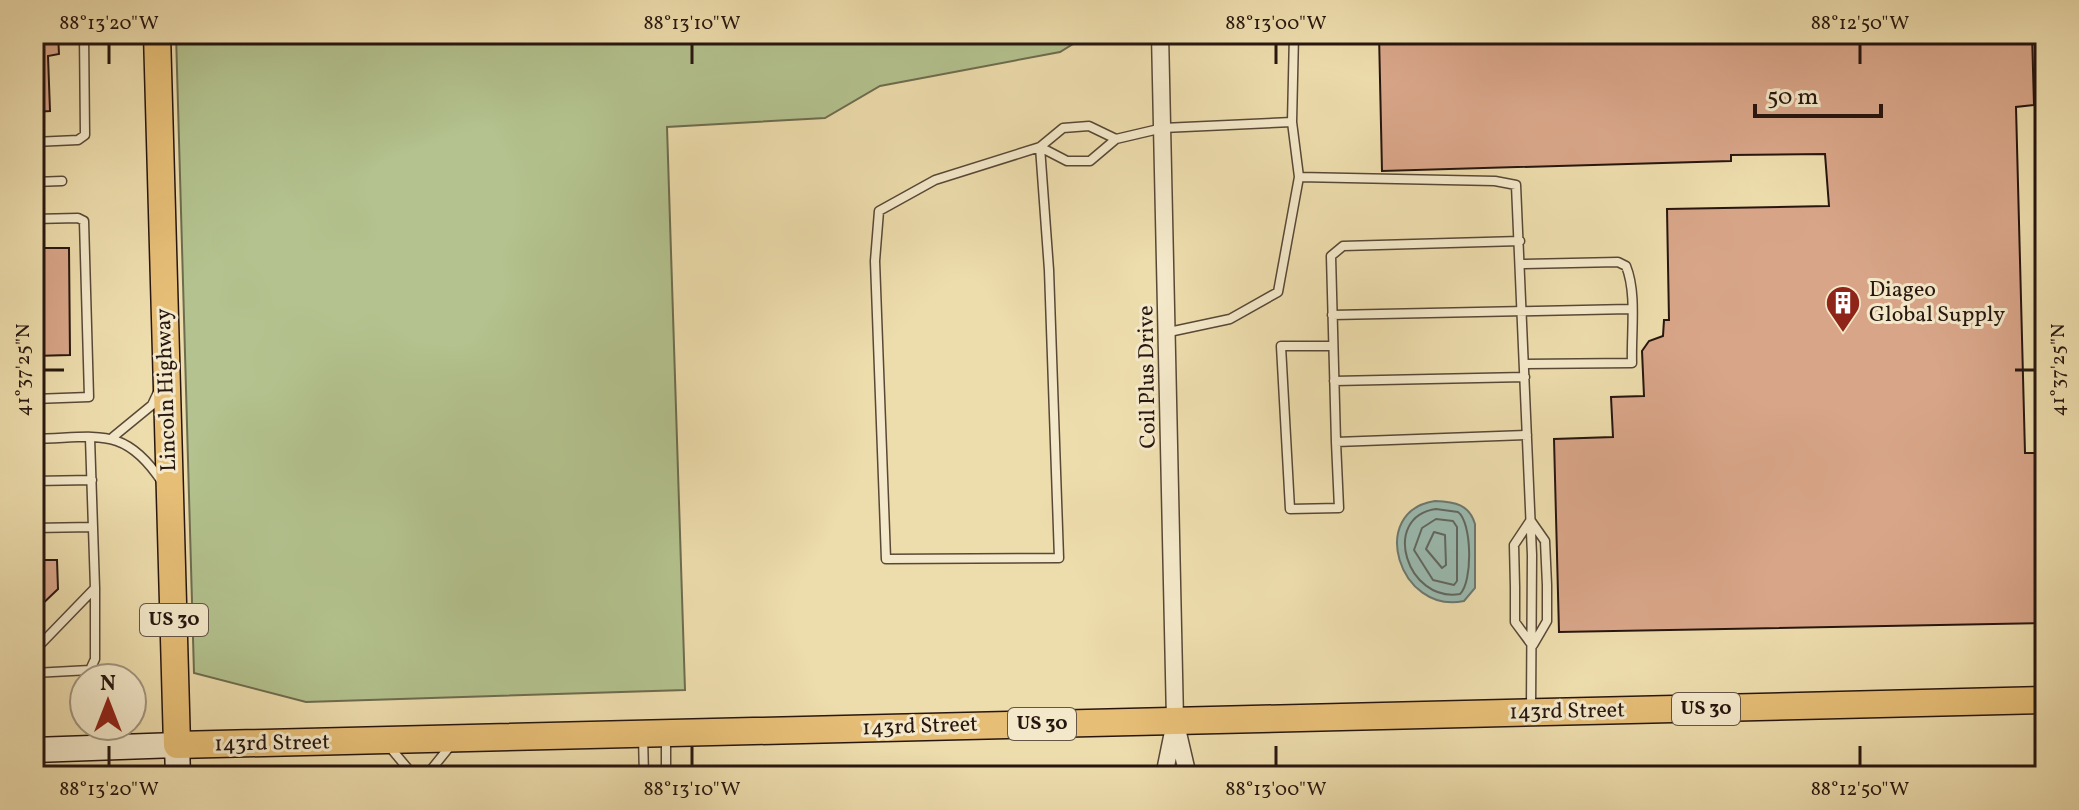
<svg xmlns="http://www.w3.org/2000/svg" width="2079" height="810" font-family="Vollkorn,serif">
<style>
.green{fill:#b3c28e;stroke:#6d6c4e;stroke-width:2}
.water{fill:#9abab0;stroke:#6c7870;stroke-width:2}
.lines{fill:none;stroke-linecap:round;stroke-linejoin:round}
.shore{stroke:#606860;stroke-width:2}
.building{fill:#d8a588;stroke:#27160f;stroke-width:2}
.lane-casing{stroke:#584836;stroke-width:11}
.street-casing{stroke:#584836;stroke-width:19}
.secondary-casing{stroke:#27160f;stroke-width:27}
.primary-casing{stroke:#27160f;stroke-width:29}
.lane{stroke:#f3e8c9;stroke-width:8}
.street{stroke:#f3e8c9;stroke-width:16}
.secondary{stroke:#f3e8c9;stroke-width:24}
.primary{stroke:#e6be76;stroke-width:26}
.ticks{fill:none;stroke:#27160f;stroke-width:3}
.labels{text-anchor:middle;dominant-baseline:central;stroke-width:6;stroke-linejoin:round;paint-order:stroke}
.shield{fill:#f3e8c9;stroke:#645547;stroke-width:2}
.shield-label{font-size:20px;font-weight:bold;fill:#27160f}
.poi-label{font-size:22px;fill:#27160f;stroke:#f3e8c9;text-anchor:start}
.street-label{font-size:22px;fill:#27160f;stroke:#f3e8c9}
.neatline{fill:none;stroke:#27160f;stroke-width:3}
.ticks-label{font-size:20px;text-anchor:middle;fill:#27160f}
</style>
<rect width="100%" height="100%" fill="#eddcac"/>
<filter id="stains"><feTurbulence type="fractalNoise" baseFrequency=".0025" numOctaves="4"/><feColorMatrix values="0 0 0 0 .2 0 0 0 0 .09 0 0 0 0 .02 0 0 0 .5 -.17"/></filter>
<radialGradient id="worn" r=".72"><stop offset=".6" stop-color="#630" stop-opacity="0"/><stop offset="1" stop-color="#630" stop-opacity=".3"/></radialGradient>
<path class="green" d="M176,34H1089L1060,52L880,86L825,118L667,127L685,690L306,702L194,673Z"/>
<path class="water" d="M1435,501C1455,502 1469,504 1475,524V588L1464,601C1399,615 1367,511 1435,501Z"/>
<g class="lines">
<path class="shore" d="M1436,509L1458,512C1472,522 1473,582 1460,594C1407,603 1380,517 1436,509Z
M1436,519L1453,521L1457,527V581L1454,585L1433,580L1414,550L1422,528Z
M1434,532L1445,535L1446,565L1442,568L1426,549Z"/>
</g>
<path class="building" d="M34,34H58L59,54L48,56L50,111L34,112Z
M1379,34H2032L2034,105L2016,107L2025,453H2045V623L1559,632L1554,439L1613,437L1611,397L1644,396L1642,351L1649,341L1663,336L1664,320H1669L1667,209L1829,206L1825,154L1731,155V161L1382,171Z
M38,248H69L70,355L34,356V256H39Z
M34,560H57L58,589L34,612Z"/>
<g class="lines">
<defs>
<path id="lane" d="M1294,34L1292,122L1299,177L1495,181L1516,185L1532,555L1531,708
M34,142L78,140L85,135L84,34
M1040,147L1049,270L1059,558L886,559L875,261L879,211L935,180L1040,147L1063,128L1089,126L1116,139
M1040,147L1067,161H1090L1116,139L1163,128L1292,122
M34,182L62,181
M34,219L78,218L84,221L89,397L34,399
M1521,264L1618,262L1626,266C1637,293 1631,333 1632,363L1525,364
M1332,315L1630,309
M1169,332L1230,319L1278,292L1299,177
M1333,346H1281L1290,509L1339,508L1336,442L1527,435
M1334,381L1525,377
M113,437L152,405L159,390
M34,439C96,438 124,424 162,482
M1336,442L1331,256L1343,246L1520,241
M34,481L92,480
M1530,521L1514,545L1515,587V622L1532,645
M1531,521L1545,541L1547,585V621L1533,645
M34,528L93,527
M34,651L95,588L90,438
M34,673L90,670L95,659V588
M643,736L644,776
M666,737V776
M388,745L414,776
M426,776L451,745"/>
<path id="street" d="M1160,34L1175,720L1188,776
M1164,776L1175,722"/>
<path id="secondary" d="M34,750L177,745L178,776"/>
<path id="primary" d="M157,34L177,745L2045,700"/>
</defs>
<use href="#lane" class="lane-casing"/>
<use href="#street" class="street-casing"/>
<use href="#secondary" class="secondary-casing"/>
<use href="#primary" class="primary-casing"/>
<use href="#lane" class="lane"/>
<use href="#street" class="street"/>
<use href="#secondary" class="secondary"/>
<use href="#primary" class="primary"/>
</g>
<path class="ticks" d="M109,44V64M692,44V64M1276,44V64M1860,44V64M44,370H64M2015,370H2035M109,746V766M692,746V766M1276,746V766M1860,746V766"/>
<defs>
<symbol id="building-pin" viewBox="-11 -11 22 30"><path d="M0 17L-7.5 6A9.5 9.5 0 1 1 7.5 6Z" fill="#8f2418" stroke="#f3e8c9"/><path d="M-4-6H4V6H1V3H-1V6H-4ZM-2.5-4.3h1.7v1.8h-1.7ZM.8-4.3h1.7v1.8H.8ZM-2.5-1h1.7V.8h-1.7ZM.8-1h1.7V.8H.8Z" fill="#fff"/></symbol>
</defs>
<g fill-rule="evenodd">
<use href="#building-pin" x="1823" y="283" width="40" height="54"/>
</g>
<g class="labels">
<g class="shield">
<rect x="140" y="604" width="68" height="32" rx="6"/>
<rect x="1672" y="693" width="68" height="32" rx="6"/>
<rect x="1008" y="708" width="68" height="32" rx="6"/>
</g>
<g class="shield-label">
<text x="174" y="620">US 30</text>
<text x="1706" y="709">US 30</text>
<text x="1042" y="724">US 30</text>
</g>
<g class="poi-label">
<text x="1869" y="290">Diageo<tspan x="1869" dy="25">Global Supply</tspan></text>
</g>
<g class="street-label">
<text transform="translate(1148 377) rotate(-91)">Coil Plus Drive</text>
<text transform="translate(167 390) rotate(-92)">Lincoln Highway</text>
<text transform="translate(1567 712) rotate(-1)">143rd Street</text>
<text transform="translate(920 727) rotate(-2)">143rd Street</text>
<text transform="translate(272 744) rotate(-1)">143rd Street</text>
</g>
</g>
<rect width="2079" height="810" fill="none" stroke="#eddcac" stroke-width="88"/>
<g transform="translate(108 702)"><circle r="38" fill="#f3e8c9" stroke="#a1947f" stroke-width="2"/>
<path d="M0-6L14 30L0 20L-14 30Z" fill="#8f2418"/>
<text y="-12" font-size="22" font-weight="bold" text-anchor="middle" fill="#27160f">N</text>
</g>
<path d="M1755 104v12h126v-12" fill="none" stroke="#27160f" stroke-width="4"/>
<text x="1767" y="104" font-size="24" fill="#27160f" stroke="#f3e8c9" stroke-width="6" paint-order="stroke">50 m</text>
<rect x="44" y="44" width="1991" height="722" class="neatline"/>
<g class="ticks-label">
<text x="109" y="29">88°13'20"W</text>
<text x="692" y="29">88°13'10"W</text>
<text x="1276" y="29">88°13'00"W</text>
<text x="1860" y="29">88°12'50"W</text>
<text transform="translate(22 370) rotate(-90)" y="7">41°37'25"N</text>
<text transform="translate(2057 370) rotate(-90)" y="7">41°37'25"N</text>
<text x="109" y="795">88°13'20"W</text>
<text x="692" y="795">88°13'10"W</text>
<text x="1276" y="795">88°13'00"W</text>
<text x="1860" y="795">88°12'50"W</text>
</g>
<rect width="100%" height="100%" filter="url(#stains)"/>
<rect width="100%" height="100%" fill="url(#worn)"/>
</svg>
